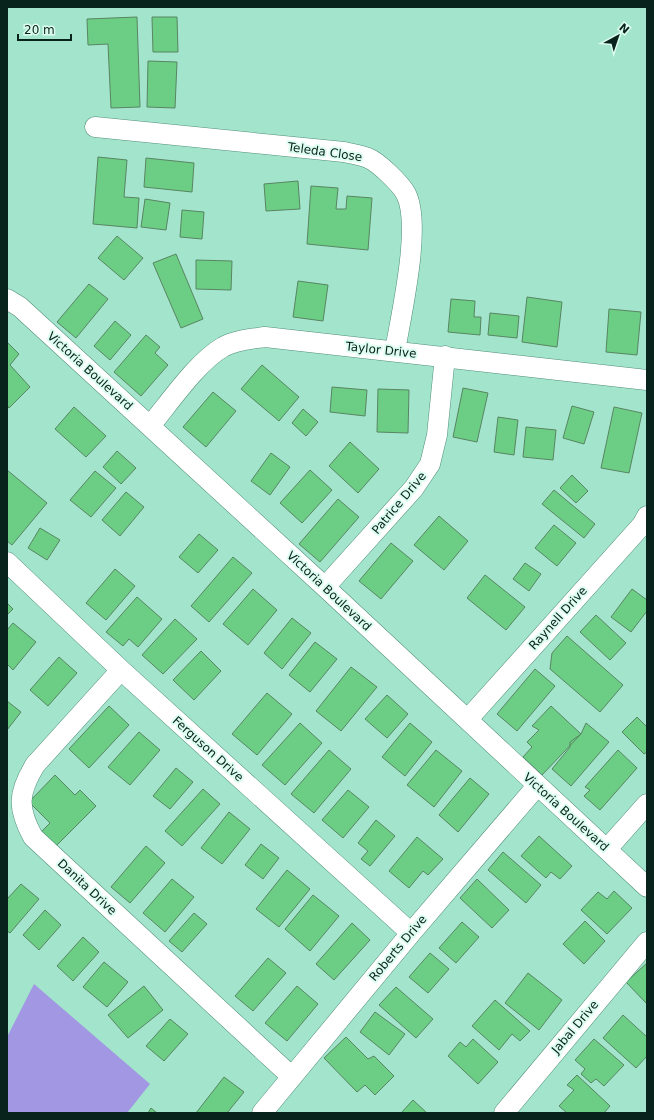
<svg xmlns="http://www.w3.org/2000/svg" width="654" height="1120" font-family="'DejaVu Sans',sans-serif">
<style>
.green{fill:#a297e2}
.building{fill:#6cce85;stroke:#588562}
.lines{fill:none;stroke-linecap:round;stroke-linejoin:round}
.minor-casing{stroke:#508f7a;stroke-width:21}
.minor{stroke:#fff;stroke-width:20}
.labels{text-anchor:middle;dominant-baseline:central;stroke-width:4;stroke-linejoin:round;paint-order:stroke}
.street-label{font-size:12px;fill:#08231b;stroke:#ddfdf1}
</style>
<rect width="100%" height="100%" fill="#a3e4cc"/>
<path class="green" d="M34,984L150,1084L127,1113H7V1037Z"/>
<path class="building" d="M137,17L140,107L111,108L108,44L88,45L87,19Z
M152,17H177L178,52H153Z
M148,61L177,62L175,108L147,107Z
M98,157L127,160L124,197L139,198L137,228L93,224Z
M146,158L194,163L192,192L144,187Z
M298,181L300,209L266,211L264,184Z
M311,186L338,188L336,209H346L347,196L372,198L368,250L307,244Z
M145,199L170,203L166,230L141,227Z
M182,210L204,212L202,239L180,237Z
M117,236L143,258L124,280L98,258Z
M176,254L203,319L181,328L153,263Z
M196,260L232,261L231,290L196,289Z
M298,281L328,285L323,321L293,317Z
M89,284L108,299L76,338L57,322Z
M527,297L562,302L557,347L522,342Z
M451,299L475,301L474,317H481L480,335L448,332Z
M609,309L641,312L637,355L606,352Z
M490,313L519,316L517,338L488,335Z
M115,321L131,335L110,360L94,346Z
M146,335L160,347L155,353L168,365L141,396L114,372Z
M7,342L19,354L10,365L30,387L9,408L7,405Z
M262,365L299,397L279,421L241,389Z
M332,387L367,390L365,416L330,412Z
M463,388L488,393L477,442L453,437Z
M378,389L409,390L408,433L377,432Z
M213,392L236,411L206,447L183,427Z
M572,406L594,412L584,444L563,438Z
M74,407L106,436L86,457L55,429Z
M614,407L642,413L629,473L601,468Z
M303,409L318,422L306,436L292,423Z
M498,417L518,420L514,455L494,452Z
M526,427L556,430L553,460L523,457Z
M350,442L379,469L358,493L329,466Z
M117,451L136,468L121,484L103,467Z
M271,453L290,467L270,495L251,481Z
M7,470L47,503L12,545L7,541Z
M310,470L332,490L302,523L280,503Z
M95,471L116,488L91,517L70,500Z
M572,475L588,491L576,503L560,488Z
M554,490L595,524L584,538L542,504Z
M126,492L144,507L120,536L102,520Z
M338,499L359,517L320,562L299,544Z
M439,516L468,541L444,570L414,545Z
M554,525L576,543L557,566L535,548Z
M40,528L60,540L47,560L28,548Z
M199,534L218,550L198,573L179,557Z
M391,543L413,561L381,599L359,581Z
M233,557L252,573L209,622L191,606Z
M525,563L541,574L529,591L513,579Z
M115,569L135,586L106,620L86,603Z
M485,575L525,607L506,630L467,598Z
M253,589L277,610L248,645L223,624Z
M632,589L647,600V611L631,632L611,617Z
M137,597L162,619L138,647L129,639L123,646L106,632Z
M7,603L13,609L7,615Z
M596,615L626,643L610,660L580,632Z
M292,618L311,633L282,669L264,653Z
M175,619L197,639L163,674L142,655Z
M13,623L36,642L13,670L7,664V630Z
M567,636L623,685L600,712L550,669L552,653Z
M315,642L337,659L310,692L289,675Z
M201,651L221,671L194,700L173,680Z
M59,657L77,673L48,706L30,690Z
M351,667L377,687L341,731L316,711Z
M535,669L555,686L517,731L497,714Z
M267,693L292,714L257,755L232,734Z
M387,695L408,714L387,738L365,719Z
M7,701L21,712L7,730Z
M109,706L129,725L89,768L69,749Z
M551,706L581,734L542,775L523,757L532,747L527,742L539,730L532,726Z
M637,717L647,727V752L644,754L622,732Z
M300,723L322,743L285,785L262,765Z
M410,723L432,742L405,776L382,757Z
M586,723L609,742L571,786L552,769L570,747V742L581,734Z
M139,732L160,750L130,785L108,767Z
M329,750L351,769L314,813L291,794Z
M436,750L462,771L434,807L407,785Z
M618,750L637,768L600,810L584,796L590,790L585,787Z
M176,768L193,782L170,809L153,796Z
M55,775L75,795L80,790L96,806L55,847L40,833L50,823L29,802Z
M470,778L489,794L458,832L439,815Z
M203,789L220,804L182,846L165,831Z
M348,790L369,807L343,838L322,820Z
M229,812L250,829L222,864L201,848Z
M376,820L395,836L370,866L361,859L368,851L358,843Z
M539,836L572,866L560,879L551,872L546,878L521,856Z
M417,837L443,859L428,875L423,871L409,888L389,871Z
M261,844L279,858L263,879L245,865Z
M146,846L165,863L130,903L111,887Z
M503,852L541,885L526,903L488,870Z
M287,870L310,889L279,927L256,909Z
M172,879L194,897L165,932L143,913Z
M477,879L509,910L492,928L460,898Z
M21,884L39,899L10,933L7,931V899Z
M614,891L632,908L607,934L581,910L598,892L607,899Z
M313,895L339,916L310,951L285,929Z
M45,910L61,925L39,950L23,935Z
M194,913L207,924L182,952L169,941Z
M585,921L605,941L584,964L563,944Z
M462,922L479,937L456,963L439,948Z
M352,923L370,940L334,980L316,964Z
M83,937L99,952L73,981L57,966Z
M430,953L449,969L428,993L409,977Z
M268,958L286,973L253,1011L235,996Z
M104,962L128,982L107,1007L83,987Z
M647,963V1002L646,1003L626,982Z
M528,973L562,1000L539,1030L505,1003Z
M144,986L163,1010L128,1038L108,1015Z
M297,986L318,1004L287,1041L265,1023Z
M396,987L433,1019L416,1038L379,1005Z
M495,1000L530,1031L520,1041L512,1034L499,1050L472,1026Z
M375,1012L405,1034L389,1055L360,1032Z
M623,1015L647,1037V1056L636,1068L603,1038Z
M170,1019L188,1034L164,1061L146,1046Z
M346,1037L368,1059L374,1056L394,1076L375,1095L365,1085L357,1092L324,1058Z
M473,1039L498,1062L478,1084L448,1056L460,1042L466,1047Z
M594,1039L624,1065L604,1086L596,1079L591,1083L581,1074L585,1069L575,1060Z
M577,1075L610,1106L604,1113H567L559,1106L574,1090L567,1085Z
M224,1077L244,1092L227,1113H196Z
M413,1100L427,1113H401Z
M151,1108L157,1113H148Z"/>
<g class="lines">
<defs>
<path id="minor" d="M95,127L344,152C352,154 361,155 368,158C378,162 401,184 406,194C422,225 401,315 395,351
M7,299L20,307L325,587L647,887
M150,426C170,402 197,362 223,347C236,340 251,339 265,337L647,380
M7,562L121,670L411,933
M325,587L414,488L430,464L437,435L445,356
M121,670L35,765C18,793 17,808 33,837L292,1077
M468,719L642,525L647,516
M607,849L647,804
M262,1113L411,933L537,786
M504,1113L647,942"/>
</defs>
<use href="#minor" class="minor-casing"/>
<use href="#minor" class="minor"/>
</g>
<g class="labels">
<g class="street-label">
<text transform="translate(325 152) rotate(8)">Teleda Close</text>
<text transform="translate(381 350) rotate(6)">Taylor Drive</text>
<text transform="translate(90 371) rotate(42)">Victoria Boulevard</text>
<text transform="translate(399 503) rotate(-50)">Patrice Drive</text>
<text transform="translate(329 591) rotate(43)">Victoria Boulevard</text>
<text transform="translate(558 618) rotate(-48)">Raynell Drive</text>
<text transform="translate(208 749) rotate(42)">Ferguson Drive</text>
<text transform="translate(566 812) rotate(42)">Victoria Boulevard</text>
<text transform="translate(87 887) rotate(43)">Danita Drive</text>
<text transform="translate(398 948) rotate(-50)">Roberts Drive</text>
<text transform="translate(575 1027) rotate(-50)">Jabal Drive</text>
</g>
</g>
<rect width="654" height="1120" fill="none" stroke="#08231b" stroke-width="16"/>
<g transform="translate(618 36) rotate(40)" stroke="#ddfdf1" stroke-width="3" paint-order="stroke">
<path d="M0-3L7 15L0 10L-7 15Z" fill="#08231b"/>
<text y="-6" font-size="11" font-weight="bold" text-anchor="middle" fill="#08231b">N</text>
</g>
<path d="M18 34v6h53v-6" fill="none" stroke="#08231b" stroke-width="2"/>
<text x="24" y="34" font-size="12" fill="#08231b" stroke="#ddfdf1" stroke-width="3" paint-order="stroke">20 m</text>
</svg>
